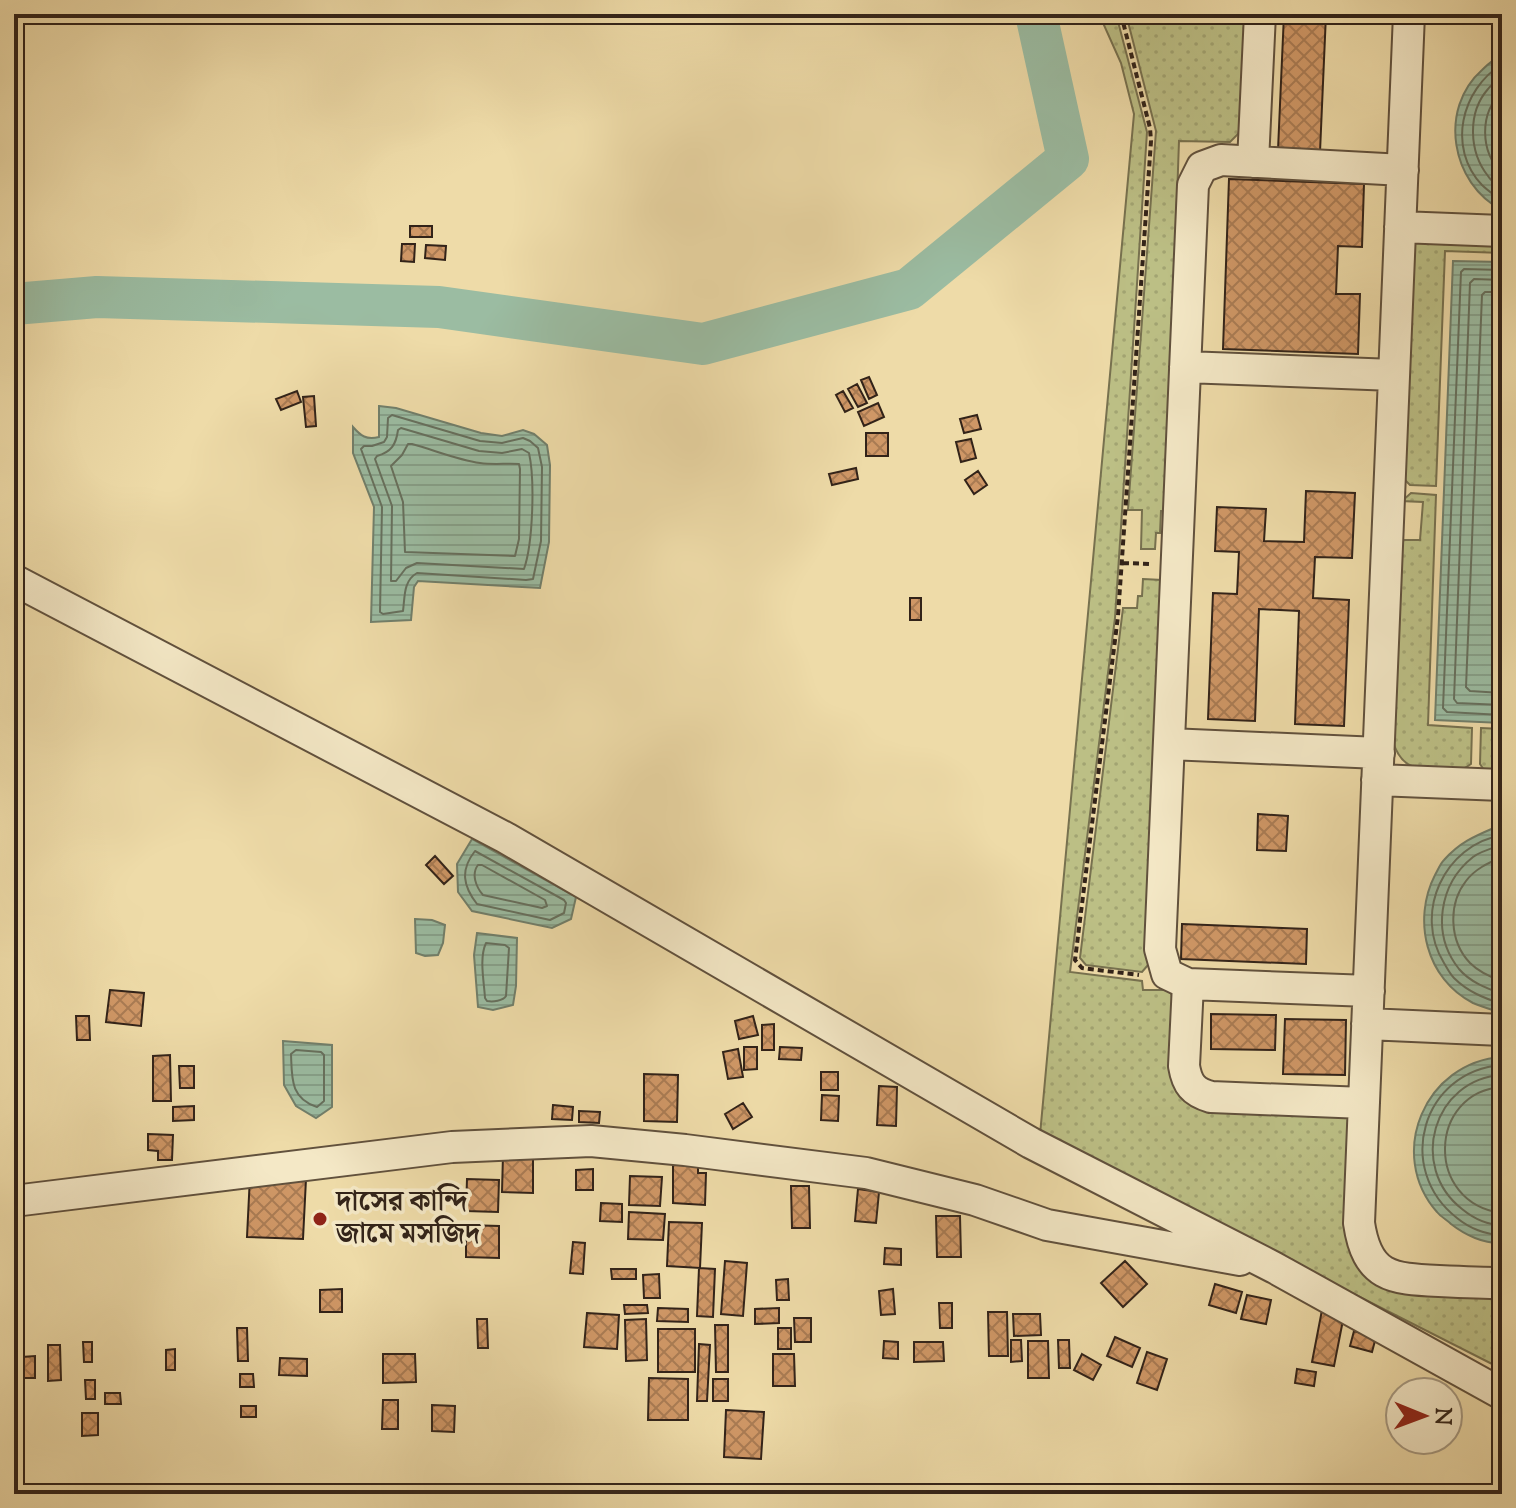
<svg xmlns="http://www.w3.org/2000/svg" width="1516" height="1508" font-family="'Sorts Mill Goudy','Noto Serif Bengali',serif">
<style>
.grass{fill:url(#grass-dots);stroke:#77714f;stroke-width:2}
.water{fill:url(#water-rules);stroke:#717f6b;stroke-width:2}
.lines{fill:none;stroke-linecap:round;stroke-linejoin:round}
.shore{stroke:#66705e;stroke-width:2}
.river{stroke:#9bbca2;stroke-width:42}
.building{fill:url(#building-cross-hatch);stroke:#322319;stroke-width:2}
.minor-casing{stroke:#61513d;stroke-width:34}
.path{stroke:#322319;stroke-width:4;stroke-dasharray:6 4;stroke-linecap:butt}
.minor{stroke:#f4e8c6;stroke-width:30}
.poi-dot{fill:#8f2418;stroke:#f4e8c6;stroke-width:3}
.labels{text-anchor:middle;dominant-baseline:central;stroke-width:7;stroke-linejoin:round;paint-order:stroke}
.poi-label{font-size:28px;font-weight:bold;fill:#322319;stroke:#f4e8c6;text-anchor:start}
</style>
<defs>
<pattern id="grass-dots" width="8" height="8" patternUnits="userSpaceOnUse" patternTransform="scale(2)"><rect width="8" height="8" fill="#bcbf85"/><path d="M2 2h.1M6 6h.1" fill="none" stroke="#a2a472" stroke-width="1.8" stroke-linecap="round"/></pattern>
<pattern id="water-rules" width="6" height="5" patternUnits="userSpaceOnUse" patternTransform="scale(2)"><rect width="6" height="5" fill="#9bbca2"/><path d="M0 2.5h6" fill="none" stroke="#86a18b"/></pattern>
<pattern id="building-cross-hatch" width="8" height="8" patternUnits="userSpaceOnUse" patternTransform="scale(2)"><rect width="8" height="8" fill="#cf9766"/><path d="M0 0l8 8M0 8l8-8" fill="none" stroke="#a97b53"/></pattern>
</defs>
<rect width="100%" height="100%" fill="#eedba8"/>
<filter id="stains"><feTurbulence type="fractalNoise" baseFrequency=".0025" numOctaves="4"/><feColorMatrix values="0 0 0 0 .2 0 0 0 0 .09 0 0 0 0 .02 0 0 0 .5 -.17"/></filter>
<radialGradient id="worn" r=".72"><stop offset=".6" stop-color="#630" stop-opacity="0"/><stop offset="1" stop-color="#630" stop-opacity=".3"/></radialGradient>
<path class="grass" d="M1099,14H1116L1147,132L1115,618L1070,972L1142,981L1143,990H1168L1179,1003L1180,1087L1342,1113L1349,1120L1350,1247L1502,1296V1369L1040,1135L1134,114L1121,63Z
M1126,14H1248L1243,125L1238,134L1230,142L1179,141L1166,511H1161L1160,533H1156L1155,549H1141L1142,510H1128L1156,131Z
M1412,241L1502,242V253L1445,251L1436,486L1410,485L1403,478Z
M1411,493L1436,495L1428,725L1472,728L1471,764C1458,773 1455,771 1440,771C1414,770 1399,766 1392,738L1400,540H1420L1423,502L1402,501Z
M1143,579L1162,580L1148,965L1142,972L1086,965L1080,958L1123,608H1137L1138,596H1142Z
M1481,728L1502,729V773H1486L1480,764Z"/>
<path class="water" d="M1502,55V210C1451,184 1438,109 1482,70C1488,64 1494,59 1502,55Z
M1453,261L1502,262V723L1435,720Z
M379,406L396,408L481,433L502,436L523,430L534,434L547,445L550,465L549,542L540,588L418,581L414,587L411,620L371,622L374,507L353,453V427C361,436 366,440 379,437Z
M1496,827H1502V1013C1493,1010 1482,1007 1473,1003C1426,979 1412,920 1435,875C1438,870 1440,864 1444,860C1460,842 1475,836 1496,827Z
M472,839L576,897L571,919L552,928L472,911L458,892L457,864Z
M415,919L432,920L445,925L443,943L438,955L425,956L416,953Z
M477,933L517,938L516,986L513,1005L493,1010L478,1007L474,955Z
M283,1041L332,1045V1107L316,1118L296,1106L284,1085Z
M1502,1057V1243C1484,1244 1465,1235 1451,1224C1447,1220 1441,1217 1437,1212C1386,1154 1425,1062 1502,1057Z"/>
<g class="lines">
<path class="shore" d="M1502,64C1461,90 1447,148 1482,185C1488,191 1496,196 1502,201
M1502,76C1497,80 1492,84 1488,89C1467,113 1469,152 1488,176C1491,181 1497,185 1502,189
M1502,92C1479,113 1480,152 1502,173
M1502,270L1464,269L1461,272L1443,708L1447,712L1502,715
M1502,280L1474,279L1470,283L1454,699L1457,703L1502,705
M1502,292H1485L1482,295L1466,687L1470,691L1502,693
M392,415L480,441L502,443L523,438L530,441L538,448L542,467L541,541L533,579L526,580L417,573C403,581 405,597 403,611L383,614L380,612L382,507L361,449L364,446H372L384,442L387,437L388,418Z
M401,428L479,451L502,453L522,449L529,453C535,480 533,543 524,569L417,563L406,568L396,581H391L392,506L375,459L377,456C391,452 396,445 398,430Z
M408,444H412C434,450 458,460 480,463C494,465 507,463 519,464L520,469L519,539L515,556L405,552L403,502L391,466L402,455Z
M1502,835C1444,845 1413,913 1444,963C1447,968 1450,974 1454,978C1468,992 1484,998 1502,1004
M1502,845C1493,848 1481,851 1473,857C1439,884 1431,934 1459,969C1470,982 1486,988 1502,994
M475,851L564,900L566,903L564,913L550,920L477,904C463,886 460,870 475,851Z
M1502,857C1488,863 1475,869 1466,881C1448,904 1449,941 1470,963C1479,972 1490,977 1502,981
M478,865H482L545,900L547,906L542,908L483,895C476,887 471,874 478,865Z
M486,943L505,945L509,948L506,996C503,1001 493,1002 487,1001L485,998C484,981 479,958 486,943Z
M296,1050L321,1052L324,1055V1101L317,1107C290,1098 292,1078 291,1054Z
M1502,1065C1422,1071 1394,1169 1457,1218C1469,1228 1486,1235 1502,1235
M1502,1075C1433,1079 1408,1167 1462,1209C1473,1218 1488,1225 1502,1225
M1502,1087C1428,1092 1424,1203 1502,1213"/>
<path class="river" d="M14,304L97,297L439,307L703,344L909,289L1068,159L1036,14"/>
</g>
<path class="building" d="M1284,14H1326L1320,152L1278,150Z
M1229,179L1364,184L1362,247L1338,246L1336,294H1360L1358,354L1223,349Z
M410,226H432V237H410Z
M402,244H415L414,262L401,261Z
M426,245L446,246L445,260L425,258Z
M869,377L877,395L869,399L861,380Z
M857,384L867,403L858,407L848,389Z
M297,391L301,402L281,410L276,399Z
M843,391L853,408L845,412L836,395Z
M314,396L316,426L306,427L303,397Z
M878,403L884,417L864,426L858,412Z
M977,415L981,429L964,433L960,419Z
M866,433H888V456H866Z
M971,439L976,458L961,462L956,442Z
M856,468L858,479L832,485L829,474Z
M978,471L987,485L974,494L965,480Z
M1306,491L1355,493L1352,558L1315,557L1313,598L1349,600L1344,726L1295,724L1299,611L1259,609L1255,721L1208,719L1213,593L1237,594L1239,552L1215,551L1217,507L1266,509L1264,541L1304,542Z
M910,598H921V620H910Z
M1258,814L1288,816L1286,851L1257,850Z
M435,856L453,876L444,884L426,865Z
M1182,924L1307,929L1306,964L1181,959Z
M110,990L144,993L141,1026L106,1022Z
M1211,1014L1276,1015L1275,1050L1211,1049Z
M76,1016H89L90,1040H77Z
M753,1016L758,1035L739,1039L735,1021Z
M1285,1019L1346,1020L1345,1075L1283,1074Z
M774,1024V1050H762V1025Z
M744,1047H757V1069L744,1070Z
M780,1047L802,1048L801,1060L779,1059Z
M738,1049L743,1077L728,1079L723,1052Z
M170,1055L171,1101H153V1056Z
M179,1066H194V1088H180Z
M821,1072H838V1090H821Z
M644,1074L678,1075L677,1122L644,1121Z
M879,1086L897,1087L896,1126L877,1125Z
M822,1095L839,1096L838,1121L821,1120Z
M743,1103L752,1117L733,1129L725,1114Z
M553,1105L573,1107L572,1120L552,1119Z
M194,1106V1120L173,1121V1107Z
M579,1111L600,1112L599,1123L579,1122Z
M148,1134L173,1135L172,1160H158V1151L148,1150Z
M503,1155H533V1193L502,1192Z
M673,1161H698V1173H706L705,1205L673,1203Z
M593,1169V1190H576V1170Z
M250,1176L306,1179L303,1239L247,1237Z
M630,1176L662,1177L660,1206L629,1205Z
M467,1179L499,1180L498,1212L466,1211Z
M791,1186H809L810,1228H792Z
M858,1189L879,1192L876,1223L855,1221Z
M601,1203L622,1204V1222L600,1221Z
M629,1212L665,1214L663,1240L628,1239Z
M936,1216H960L961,1257H937Z
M669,1222L702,1223L700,1268L667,1266Z
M466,1225L499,1226V1258L466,1257Z
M573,1242L585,1243L583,1274L570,1273Z
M885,1248L901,1249V1265L884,1264Z
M725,1261L747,1263L743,1316L721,1314Z
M1125,1261L1147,1284L1123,1307L1101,1283Z
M699,1268L715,1269L713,1317L697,1316Z
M611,1269H636V1279H612Z
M659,1274L660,1298H644L643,1275Z
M788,1279L789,1300H777L776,1280Z
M1215,1284L1242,1292L1236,1313L1209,1305Z
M342,1289V1312H320V1290Z
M893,1289L895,1314L881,1315L879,1291Z
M1247,1295L1271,1300L1266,1324L1241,1319Z
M939,1303H952V1328H940Z
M624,1305H647L648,1313L625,1314Z
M658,1308L688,1309V1322L657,1321Z
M779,1308V1323L755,1324V1309Z
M1322,1310L1344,1315L1334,1366L1312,1362Z
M988,1312H1007L1008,1356H989Z
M587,1313L619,1315L617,1349L584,1347Z
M1013,1314H1040L1041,1335L1014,1336Z
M794,1318H811V1342H795Z
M477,1319H487L488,1348H478Z
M646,1319L647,1360L626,1361L625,1320Z
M715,1325H728V1372H716Z
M237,1328H247L248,1361H238Z
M778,1328H791V1349H778Z
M658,1329H695V1372H658Z
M1354,1331L1376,1337L1372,1352L1350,1346Z
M1115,1337L1140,1348L1132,1367L1107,1356Z
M1011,1340H1021L1022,1361L1011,1362Z
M1058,1340H1069L1070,1368H1059Z
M884,1341L898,1342V1359L883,1358Z
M1028,1341H1048L1049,1378H1028Z
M83,1342H92V1362H84Z
M914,1342H943L944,1361L914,1362Z
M699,1344L710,1345L707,1401H697Z
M48,1345H60L61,1380L48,1381Z
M175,1349V1370H166V1350Z
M1147,1352L1167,1359L1157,1390L1137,1383Z
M383,1354H415L416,1382L383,1383Z
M773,1354H794L795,1386H773Z
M1082,1354L1101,1365L1093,1380L1074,1370Z
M35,1356V1378H22V1357Z
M280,1358L307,1359V1376L279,1375Z
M1297,1369L1316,1372L1314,1386L1295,1383Z
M240,1374H253L254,1387H240Z
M649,1378L688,1379V1420H648Z
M713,1379H728V1401H713Z
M85,1380H95V1399H86Z
M105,1393H120L121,1404H105Z
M383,1400H398V1429H382Z
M432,1405L455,1406L454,1432L432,1431Z
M241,1406H256V1417H241Z
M726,1410L764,1412L761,1459L724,1457Z
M82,1413H98V1435L82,1436Z"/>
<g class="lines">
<defs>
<path id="minor" d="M1409,14L1359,1223C1367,1277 1391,1279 1439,1281C1460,1282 1481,1283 1502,1283
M1253,162L1260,14
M1400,227L1502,231
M1185,367L1394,375
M14,580L506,838L1031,1143L1275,1268L1502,1394
M1169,744L1379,753
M1377,780L1502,785
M1188,984L1184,1066C1187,1084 1193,1092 1211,1097L1364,1103
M1369,991L1188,984L1167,974L1160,949L1193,185L1202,167L1221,160L1403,170
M1367,1024L1502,1030
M14,1201L452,1147L591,1141L685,1150L866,1173L975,1200L1047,1225L1240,1260"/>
</defs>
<use href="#minor" class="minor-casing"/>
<path class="path" d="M1121,14L1150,128L1151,141L1118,616L1075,960L1082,968L1139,975
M1123,563L1150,564"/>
<use href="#minor" class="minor"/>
</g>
<circle class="poi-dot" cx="320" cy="1219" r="8"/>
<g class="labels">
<g class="poi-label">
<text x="336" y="1203">দাসের কান্দি<tspan x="336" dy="32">জামে মসজিদ</tspan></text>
</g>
</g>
<rect width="1516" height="1508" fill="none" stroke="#eedba8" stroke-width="48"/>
<rect x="16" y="16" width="1484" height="1476" fill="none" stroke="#322319" stroke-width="4"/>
<rect x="24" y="24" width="1468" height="1460" fill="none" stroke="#322319" stroke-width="2"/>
<g transform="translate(1424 1416) rotate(91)"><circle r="38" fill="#f4e8c6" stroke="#a69981" stroke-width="2"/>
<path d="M0-6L14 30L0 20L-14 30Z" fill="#8f2418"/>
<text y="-12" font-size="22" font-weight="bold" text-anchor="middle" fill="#322319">N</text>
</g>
<rect width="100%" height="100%" filter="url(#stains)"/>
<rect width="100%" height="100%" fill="url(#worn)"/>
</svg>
